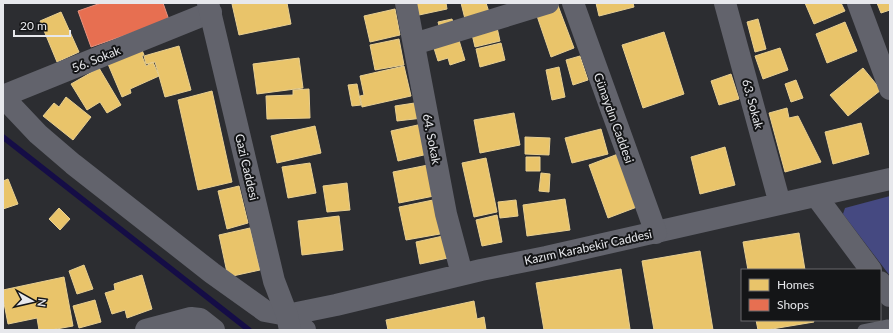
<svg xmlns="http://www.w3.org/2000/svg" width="893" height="333" font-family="Lato,sans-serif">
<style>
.green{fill:#454981}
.homes{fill:#e9c46a;stroke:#e8cf91}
.shops{fill:#e76f51;stroke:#e79380}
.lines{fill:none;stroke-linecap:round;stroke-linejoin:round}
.stream{stroke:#150d46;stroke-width:5.5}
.service{stroke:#62636c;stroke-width:11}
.minor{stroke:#62636c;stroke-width:22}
.tertiary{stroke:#62636c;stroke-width:22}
.labels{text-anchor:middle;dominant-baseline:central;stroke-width:4;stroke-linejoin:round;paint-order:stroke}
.street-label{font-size:12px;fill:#e7e8ec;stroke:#141517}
</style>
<rect width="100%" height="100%" fill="#2c2d31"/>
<path class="green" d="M890,196V276L843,214L845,208Z"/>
<path class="homes" d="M237,3H287L291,24L239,35L232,4Z
M416,3H446L447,9L419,15Z
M461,3H486L489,12L465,19Z
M557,3L574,48L551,57L535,10Z
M596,3H633L634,7L599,16Z
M805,3H841L845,11L814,24Z
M877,3H890V10L881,13Z
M395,9L400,35L370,42L364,16Z
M61,12L79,52L57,62L40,21Z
M452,19L455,29L441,33L438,22Z
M758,19L766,49L755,52L747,22Z
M845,22L857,51L827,63L816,34Z
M496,23L500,41L475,47L471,30Z
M664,32L684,94L643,108L622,45Z
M458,37L465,60L450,65L448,58L438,61L433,45Z
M399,39L404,65L375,70L370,45Z
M501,43L505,60L480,67L476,49Z
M140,45L144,55L142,56L146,66L153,62L159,76L130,89L131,93L122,97L108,64Z
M179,46L191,90L165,97L155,62L146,64L144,56Z
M780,48L788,70L763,79L755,56Z
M580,56L588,80L573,85L566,60Z
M299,58L303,88L257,94L253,64Z
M404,66L411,96L362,107L360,96L364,95L360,76Z
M559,67L565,97L552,100L546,70Z
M99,68L121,105L107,113L100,102L87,110L71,84Z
M863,68L881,90L848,116L830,95Z
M731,74L739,99L719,105L711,81Z
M796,80L803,98L791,102L785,84Z
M357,84L361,105L352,106L348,85Z
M309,89L310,118L267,119L266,96L293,95V90Z
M212,91L232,182L198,190L178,100Z
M66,97L91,117L73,140L43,116L54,103L59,107Z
M421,102L423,118L397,121L395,106Z
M787,108L789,118L798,116L821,162L785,172L769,113Z
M514,113L520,145L480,153L474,120Z
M861,123L869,154L833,164L825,132Z
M422,124L428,154L398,161L391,131Z
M315,126L321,153L277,163L271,136Z
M601,129L608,154L572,163L565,138Z
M525,137L550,138L549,155L525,154Z
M725,147L735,185L700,194L691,157Z
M618,154L637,207L608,218L589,165Z
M526,157H540V171H526Z
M486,158L497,212L474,217L462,163Z
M310,163L316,193L288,198L282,167Z
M428,165L434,196L399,203L393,172Z
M541,173L550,174L549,192L539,191Z
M8,179L18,204L3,209V181Z
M347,183L350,210L327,212L323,186Z
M239,186L248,223L227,229L218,191Z
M565,199L570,230L527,236L523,205Z
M433,200L440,234L406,240L399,207Z
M516,200L518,216L500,218L498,202Z
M59,208L70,219L60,230L49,219Z
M497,215L502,242L482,246L476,220Z
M339,216L343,250L302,255L298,221Z
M250,228L260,270L228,277L219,235Z
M799,233L805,270H748L743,242Z
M443,236L448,258L420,264L416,242Z
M700,251L713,330H654L642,261Z
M84,265L93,289L77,294L69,271Z
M621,269L630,329L544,330L536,283Z
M142,275L152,309L127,318L125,310L112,314L105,293L115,290L114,284Z
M64,277L73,326L51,330H39L37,318L8,324L3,298V290Z
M95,300L101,322L79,328L73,306Z
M474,301L477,319L484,317L486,330H388L386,320Z
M756,320H813L814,322L766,330H758Z"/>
<path class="shops" d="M101,3H163L169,20L91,47L78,11Z"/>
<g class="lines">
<path class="stream" d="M3,137L249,330"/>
<path class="service" d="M863,330L888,325"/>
<path class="minor" d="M406,3L446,214L462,274
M725,3L780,204
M858,3L890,89
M414,44L548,3
M3,96L211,12
M3,97L38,134L73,164L212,273L265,311L287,315L305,330
M816,196L871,270
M880,282L890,296
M287,315L336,305L481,270L546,257L890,179
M146,330L191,318L200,319L214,330"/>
<path class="tertiary" d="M208,3L274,281L287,315L290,330
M573,3L656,233"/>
</g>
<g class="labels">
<g class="street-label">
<text transform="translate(96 59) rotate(-22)">56. Sokak</text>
<text transform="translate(753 104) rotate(75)">63. Sokak</text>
<text transform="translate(614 118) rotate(70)">Günaydın Caddesi</text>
<text transform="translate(432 139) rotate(79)">64. Sokak</text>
<text transform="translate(247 167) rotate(77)">Gazi Caddesi</text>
<text transform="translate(588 247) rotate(-12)">Kazım Karabekir Caddesi</text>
</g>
</g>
<rect width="893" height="333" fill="none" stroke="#e7e8ec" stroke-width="8"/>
<rect x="741" y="269" width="140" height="52" fill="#141517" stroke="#68696c"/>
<rect x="749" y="279" width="20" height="12" fill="#e9c46a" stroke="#68696c"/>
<text x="777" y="289" font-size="12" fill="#e7e8ec">Homes</text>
<rect x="749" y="299" width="20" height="12" fill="#e76f51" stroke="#68696c"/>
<text x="777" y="309" font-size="12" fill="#e7e8ec">Shops</text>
<g transform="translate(32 301) rotate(98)" stroke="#141517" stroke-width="3" paint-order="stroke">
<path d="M0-3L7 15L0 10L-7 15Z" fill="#e7e8ec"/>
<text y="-6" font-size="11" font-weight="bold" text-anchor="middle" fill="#e7e8ec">N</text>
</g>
<path d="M14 30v6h56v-6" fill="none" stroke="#e7e8ec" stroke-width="2"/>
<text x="20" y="30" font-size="12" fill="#e7e8ec" stroke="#141517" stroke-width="3" paint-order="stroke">20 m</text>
</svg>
